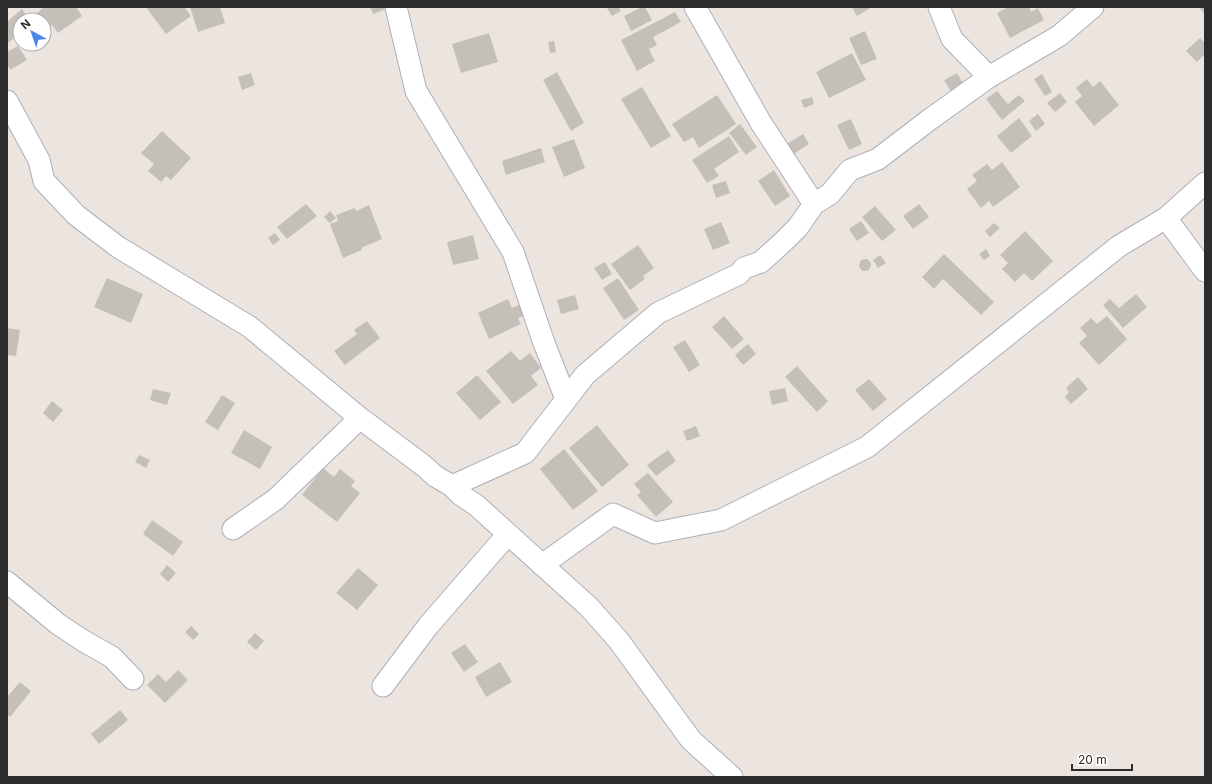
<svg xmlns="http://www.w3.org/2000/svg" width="1212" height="784" font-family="Inter,sans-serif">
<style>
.building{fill:#c5bfba}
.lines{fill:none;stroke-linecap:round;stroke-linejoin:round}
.minor-casing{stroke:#acb0b7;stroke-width:23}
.minor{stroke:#fff;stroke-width:21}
</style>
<rect width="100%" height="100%" fill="#ece4df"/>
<path class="building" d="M42,7H76L82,16L58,33L52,25L47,28L44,23V20H42L37,13L43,8Z
M146,7H184L191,16L166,34Z
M190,7H220L225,23L198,32Z
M370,7H391L373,14Z
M608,7H618L621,11L612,16L607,8Z
M642,7H645L652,20L631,31L624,16Z
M852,7H872L857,16Z
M1008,7H1029L1031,12L1038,8L1044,20L1010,38L997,13Z
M1199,7H1205V15Z
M22,9L30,20H20V33L7,44V22Z
M675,12L681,22L653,37L657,45L649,49L655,61L637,71L621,40Z
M865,31L877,59L861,65L849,38Z
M489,33L498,62L461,73L452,44Z
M1200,38L1205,43V54L1197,62L1186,51Z
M554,41L556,52L550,53L548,42Z
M18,46L27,60L10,70L7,64V52Z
M852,53L866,80L829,98L816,72Z
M557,72L584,123L571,131L543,80Z
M251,73L255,85L242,90L238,77Z
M957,73L964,85L951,92L944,80Z
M1042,74L1052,92L1045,96L1034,79Z
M1087,79L1093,87L1100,81L1119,105L1094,126L1075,102L1082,96L1076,88Z
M642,87L671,136L651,148L621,99Z
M997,91L1008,104L1019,95L1025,101L1002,120L986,99Z
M1060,93L1067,102L1055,112L1047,103Z
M717,95L736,124L699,148L693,137L684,142L672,124Z
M812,97L814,104L804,108L801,100Z
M1038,114L1045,124L1036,131L1029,121Z
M1019,118L1032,136L1011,153L997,136Z
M851,119L862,144L849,150L837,125Z
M740,124L757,147L746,155L729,133Z
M162,131L191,158L171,180L166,176L161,182L148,171L154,164L141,153Z
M803,134L809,144L792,155L785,145Z
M729,136L739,152L714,169L719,176L707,183L692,160Z
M574,139L585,168L564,177L552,147Z
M541,148L545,162L506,175L502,161Z
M1002,162L1020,187L993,207L989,201L981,208L967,189L977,181L972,175L987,164L992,170Z
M774,170L790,196L775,206L758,181Z
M726,181L730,193L716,198L712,185Z
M306,204L317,216L287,239L277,227Z
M919,204L929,217L913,229L903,216Z
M369,205L382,239L361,248L362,250L343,258L330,224L338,221L336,215L355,208L356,211Z
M875,206L896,230L882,241L862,217Z
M330,211L336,218L330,223L324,217Z
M861,221L869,233L857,241L849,229Z
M721,222L730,243L713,250L704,229Z
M994,223L1000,228L990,237L985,231Z
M1025,231L1053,261L1032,281L1024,273L1015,282L1002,269L1008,263L1000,255Z
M275,233L280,240L273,245L268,238Z
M473,235L479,259L453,265L447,242Z
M638,245L654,268L643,276L645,279L630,290L611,264Z
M986,249L990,256L984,260L979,254Z
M944,254L994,302L981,315L943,279L934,289L922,277Z
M880,255L886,263L878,268L873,260Z
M859 265a6 6 0 1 1 12 0a6 6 0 1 1-12 0Z
M605,262L612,274L602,280L594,268Z
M107,278L143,294L131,323L94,307Z
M618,278L639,310L624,320L603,288Z
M1136,294L1147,307L1123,328L1103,305L1110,299L1119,308Z
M575,295L579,309L561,314L557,300Z
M508,299L512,308L519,305L524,316L518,318L521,324L489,339L478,313Z
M724,316L744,339L732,349L712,327Z
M1107,316L1127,339L1099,365L1079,343L1087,336L1080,328L1091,318L1097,324Z
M367,321L380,338L345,365L334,351L357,334L354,330Z
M7,328L20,330L16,356L7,355Z
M685,340L700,365L689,372L673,347Z
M748,344L756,354L743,365L735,355Z
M511,351L520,361L530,353L541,368L531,376L538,385L513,404L486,371Z
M797,366L828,401L817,412L785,377Z
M477,375L501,402L480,420L456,393Z
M1078,377L1088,389L1071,404L1065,397L1069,392L1066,388Z
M869,379L887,399L873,411L855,390Z
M785,388L788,401L772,405L769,391Z
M153,389L171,393L167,405L150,400Z
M222,395L235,403L218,430L205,422Z
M52,401L63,410L53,422L43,413Z
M597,425L629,465L602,487L569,448Z
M696,426L700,436L687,441L683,431Z
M244,430L272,447L260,469L231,453Z
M564,449L598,491L573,510L540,469Z
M668,450L676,461L656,476L647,465Z
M139,455L150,460L146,468L135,462Z
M323,468L334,477L340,469L355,481L351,486L360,493L337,522L302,495Z
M648,473L673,502L656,517L637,495L641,492L634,484Z
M152,520L183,542L173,556L143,534Z
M167,565L176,573L168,582L160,574Z
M358,568L378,585L357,610L336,593Z
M191,626L199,634L193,640L185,632Z
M255,633L264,641L256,650L247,642Z
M465,644L478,662L464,672L451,653Z
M500,662L512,682L486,697L475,677Z
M178,670L188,680L165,703L147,685L158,674L166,682Z
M20,682L31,691L10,717L7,714V697Z
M120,710L128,720L99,744L91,734Z"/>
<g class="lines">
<defs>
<path id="minor" d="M396,7L416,91L513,252L544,343L566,399
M695,7L761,123L814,204
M989,77L1059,36L1093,7
M7,101L39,160L44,181L76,215L118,247L250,327L360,418L424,466L435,476L452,486L461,495L476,505L589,607L619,641L691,740L732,777
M1166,218L1205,271
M452,486L525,453L585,375L658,313L739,274L744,268L761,262L783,242L798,227L814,204L830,194L850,170L878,159L929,120L989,77L952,39L939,7
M233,529L276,499L360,418
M542,565L613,514L655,533L721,520L867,447L1119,246L1166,218L1205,183
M7,582L58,624L82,640L112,657L133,679
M383,686L428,626L508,534"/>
</defs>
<use href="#minor" class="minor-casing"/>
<use href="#minor" class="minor"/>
</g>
<rect width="1212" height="784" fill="none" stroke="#2c2c2c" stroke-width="16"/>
<g transform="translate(32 32) rotate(320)"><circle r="19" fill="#ffffff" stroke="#ababab"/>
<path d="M0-3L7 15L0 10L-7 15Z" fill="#4e86eb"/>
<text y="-6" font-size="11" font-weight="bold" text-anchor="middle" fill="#2c2c2c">N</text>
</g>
<path d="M1072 764v6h60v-6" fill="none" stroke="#2c2c2c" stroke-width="2"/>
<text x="1078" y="764" font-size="12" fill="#2c2c2c" stroke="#ffffff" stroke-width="3" paint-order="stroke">20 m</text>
</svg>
